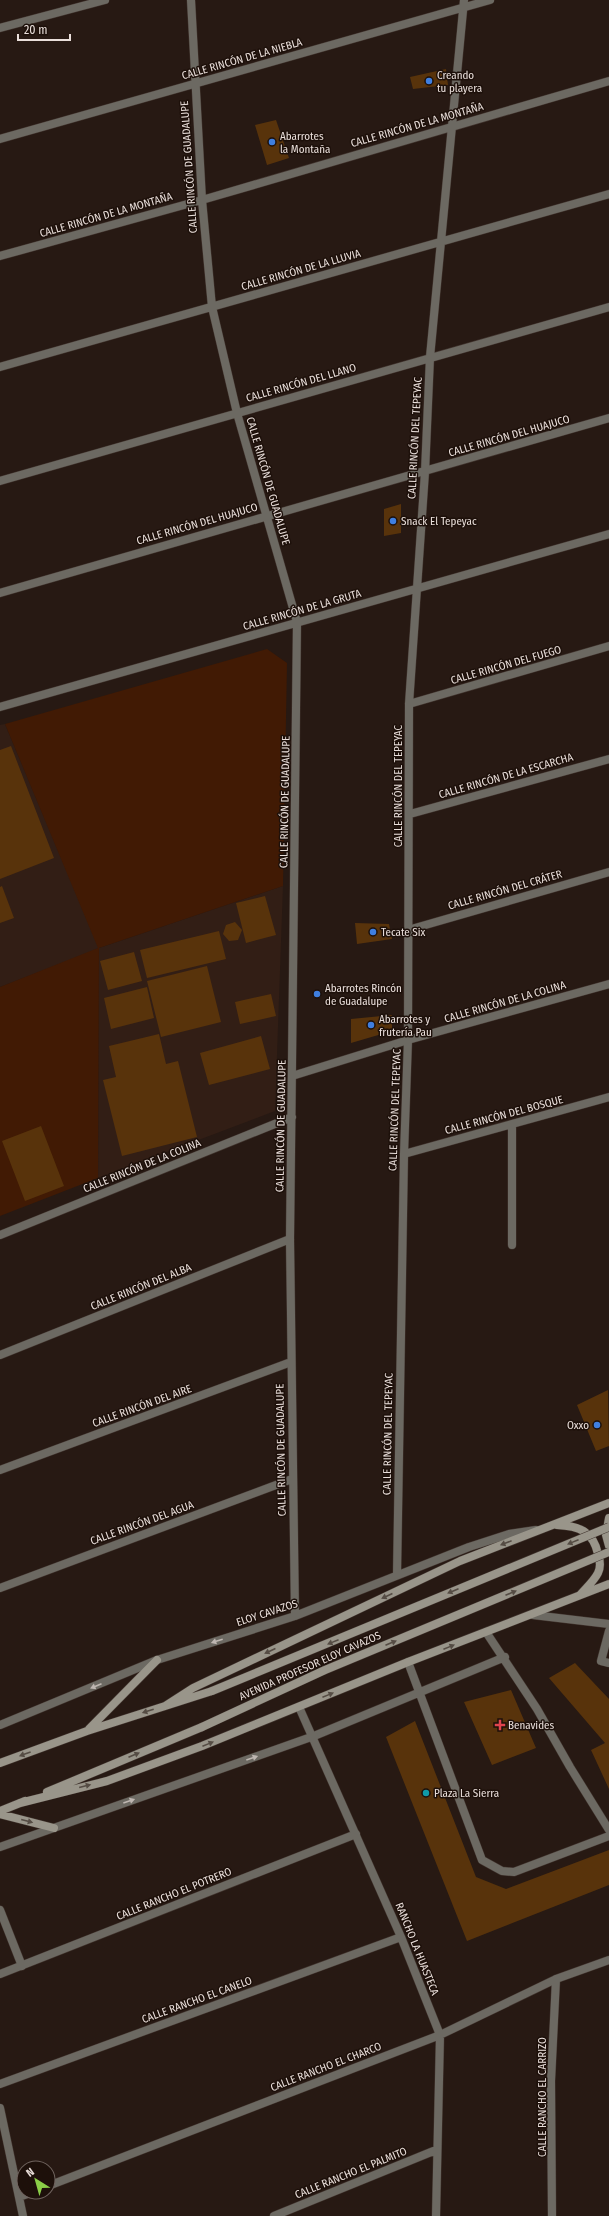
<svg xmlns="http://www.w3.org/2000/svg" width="609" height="2216" font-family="'Fira Sans Condensed',sans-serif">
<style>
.built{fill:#321e15}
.green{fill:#411a04}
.building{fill:#58330b}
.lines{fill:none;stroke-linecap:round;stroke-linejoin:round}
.service-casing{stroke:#42352f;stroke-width:9}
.minor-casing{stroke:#42352f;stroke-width:9}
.secondary-casing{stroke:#42352f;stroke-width:9}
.service{stroke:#6c6962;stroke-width:8}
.minor{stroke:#6c6962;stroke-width:8}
.secondary{stroke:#99958a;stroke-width:8}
.secondary-bridge-casing{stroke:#42352f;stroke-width:9;stroke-linecap:butt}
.secondary-bridge{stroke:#99958a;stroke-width:8}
.oneway{fill:#554c44}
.oneway2{fill:#beb6b1}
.shop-dot{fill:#3f7fe0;stroke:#1d100a;stroke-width:1.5}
.health-dot{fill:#e0444e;stroke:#1d100a;stroke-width:1.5}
.culture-dot{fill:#0f9aa8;stroke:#1d100a;stroke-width:1.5}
.labels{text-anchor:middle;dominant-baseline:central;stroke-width:3;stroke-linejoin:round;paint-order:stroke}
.street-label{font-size:11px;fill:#eadfdb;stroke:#1d100a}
.poi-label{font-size:11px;fill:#eadfdb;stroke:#1d100a;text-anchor:start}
</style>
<rect width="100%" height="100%" fill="#271913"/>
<path class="built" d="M5,724L99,948L283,886L275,1111L98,1178L99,949L0,987V725Z"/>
<path class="green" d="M267,649L287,663L283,886L99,948L98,1178L0,1216V987L98,948L5,724Z"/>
<path class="building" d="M446,69L448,85L413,89L410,77Z
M276,120L289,158L267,165L255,125Z
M401,504V533L384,536V509Z
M11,746L54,858L0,879V750Z
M2,886L14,918L0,923V887Z
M265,896L276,935L246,943L236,903Z
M235,922L242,930L238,940L229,941L223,934L226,925Z
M355,923L389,924L392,939L357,944Z
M219,931L226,959L147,978L140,950Z
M134,952L142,981L108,990L100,961Z
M207,966L221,1022L161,1037L147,981Z
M147,987L154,1018L111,1029L104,998Z
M271,994L276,1016L240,1024L235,1002Z
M392,1015V1031L351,1043V1019Z
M159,1034L166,1064L178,1061L197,1137L122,1156L103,1080L116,1077L109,1046Z
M261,1036L270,1069L209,1085L200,1053Z
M41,1126L64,1186L25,1201L2,1141Z
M608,1390L609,1446L596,1451L577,1405Z
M575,1663L609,1699V1789L591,1750L605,1743L549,1678Z
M511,1690L536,1748L492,1765L464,1702Z
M415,1721L476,1877L506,1889L609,1850V1885L467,1941L386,1737Z"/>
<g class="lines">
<defs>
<path id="service" d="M533,1615L609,1624
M609,1631L601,1661L609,1663
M486,1632L537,1709L570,1767L609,1830
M408,1662L482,1860L502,1871L514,1872L609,1836
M314,1736L505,1657"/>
<path id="minor" d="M191,0L202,200L212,307L237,413L297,622L290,1239L295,1616
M0,28L105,0
M0,139L490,0
M0,256L202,200L609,81
M0,367L609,194
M0,481L609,307
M0,593L609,418
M409,704L609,646
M0,707L609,534
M410,814L609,759
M408,930L609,872
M292,1076L408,1040L609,984
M404,1154L609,1097
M0,1235L292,1117
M512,1245V1124
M0,1355L290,1239
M0,1470L291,1362
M397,1575L404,1154L408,1040L409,704L425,472L430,357L464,0
M0,1588L292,1479
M299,1707L401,1937L440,2035L436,2216
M0,1725L157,1660L295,1616L469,1547L509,1534L536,1530
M0,1847L314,1736
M0,1910L22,1966
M0,1974L356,1834
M0,2084L401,1937
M0,2108L23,2216
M48,2186L440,2035L556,1979L609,1960
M19,2197L33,2192
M274,2216L436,2150
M552,2216L551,2081L556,1979"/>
<path id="secondary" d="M609,1518L606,1535L609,1546
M557,1525C579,1526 593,1531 598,1554C600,1560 601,1567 598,1573C594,1581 586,1588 580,1595
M165,1706L193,1688L460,1561L609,1503
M89,1729L157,1660
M0,1763L87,1731L212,1691
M47,1792L202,1727
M20,1803L107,1781L202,1746L408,1662L609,1584
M0,1811L25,1801
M0,1814L54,1828"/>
</defs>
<use href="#service" class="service-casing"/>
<use href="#minor" class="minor-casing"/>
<use href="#secondary" class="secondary-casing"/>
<use href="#service" class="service"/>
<use href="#minor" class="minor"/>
<use href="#secondary" class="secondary"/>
<defs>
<path id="secondary-bridge" d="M212,1691L609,1527
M202,1727L325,1670L609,1552"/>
</defs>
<use href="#secondary-bridge" class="secondary-bridge-casing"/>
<use href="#secondary-bridge" class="secondary-bridge"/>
</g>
<defs><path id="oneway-solid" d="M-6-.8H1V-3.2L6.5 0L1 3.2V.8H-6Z"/></defs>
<g class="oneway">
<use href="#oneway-solid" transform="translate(573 1542) rotate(158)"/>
<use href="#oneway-solid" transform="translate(506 1543) rotate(159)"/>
<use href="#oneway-solid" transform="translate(453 1591) rotate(157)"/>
<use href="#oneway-solid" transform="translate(511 1593) rotate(-23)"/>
<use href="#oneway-solid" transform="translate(387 1596) rotate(155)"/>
<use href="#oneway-solid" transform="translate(333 1642) rotate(158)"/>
<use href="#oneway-solid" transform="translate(391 1643) rotate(-23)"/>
<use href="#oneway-solid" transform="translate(449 1647) rotate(-22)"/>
<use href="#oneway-solid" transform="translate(270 1651) rotate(155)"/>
<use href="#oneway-solid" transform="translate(328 1695) rotate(-22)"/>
<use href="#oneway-solid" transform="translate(148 1711) rotate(162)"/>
<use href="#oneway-solid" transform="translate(208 1744) rotate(-22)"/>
<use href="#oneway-solid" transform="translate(25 1754) rotate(160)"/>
<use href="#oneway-solid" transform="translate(134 1755) rotate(-23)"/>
<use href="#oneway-solid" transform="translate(85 1786) rotate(-14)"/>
<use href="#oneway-solid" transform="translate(27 1821) rotate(15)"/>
</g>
<g class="oneway2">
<use href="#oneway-solid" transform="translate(217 1641) rotate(162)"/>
<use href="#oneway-solid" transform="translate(96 1686) rotate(157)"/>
<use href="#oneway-solid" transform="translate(252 1758) rotate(-19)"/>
<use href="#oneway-solid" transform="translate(129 1801) rotate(-19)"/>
</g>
<g class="shop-dot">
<circle cx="429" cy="81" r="4"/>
<circle cx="272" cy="142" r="4"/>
<circle cx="393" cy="521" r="4"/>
<circle cx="373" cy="932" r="4"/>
<circle cx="317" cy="994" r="4"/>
<circle cx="371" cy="1025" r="4"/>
<circle cx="597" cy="1425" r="4"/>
</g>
<path class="health-dot" d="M498 1719h4v4h4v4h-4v4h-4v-4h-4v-4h4z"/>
<circle class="culture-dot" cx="426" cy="1793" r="4"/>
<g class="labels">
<g class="street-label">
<text transform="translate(242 59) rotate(-16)">CALLE RINCÓN DE LA NIEBLA</text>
<text transform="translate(417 125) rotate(-16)">CALLE RINCÓN DE LA MONTAÑA</text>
<text transform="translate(189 167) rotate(-94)">CALLE RINCÓN DE GUADALUPE</text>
<text transform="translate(106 215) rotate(-16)">CALLE RINCÓN DE LA MONTAÑA</text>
<text transform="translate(301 270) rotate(-16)">CALLE RINCÓN DE LA LLUVIA</text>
<text transform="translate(301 383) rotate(-16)">CALLE RINCÓN DEL LLANO</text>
<text transform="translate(509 436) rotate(-16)">CALLE RINCÓN DEL HUAJUCO</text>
<text transform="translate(415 438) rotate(-87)">CALLE RINCÓN DEL TEPEYAC</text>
<text transform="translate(268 481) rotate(74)">CALLE RINCÓN DE GUADALUPE</text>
<text transform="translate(197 524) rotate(-16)">CALLE RINCÓN DEL HUAJUCO</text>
<text transform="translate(302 610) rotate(-16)">CALLE RINCÓN DE LA GRUTA</text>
<text transform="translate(506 665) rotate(-16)">CALLE RINCÓN DEL FUEGO</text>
<text transform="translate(506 776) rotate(-16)">CALLE RINCÓN DE LA ESCARCHA</text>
<text transform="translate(398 786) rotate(-90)">CALLE RINCÓN DEL TEPEYAC</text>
<text transform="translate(285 802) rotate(-89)">CALLE RINCÓN DE GUADALUPE</text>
<text transform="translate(505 890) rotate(-16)">CALLE RINCÓN DEL CRÁTER</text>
<text transform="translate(505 1002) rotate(-16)">CALLE RINCÓN DE LA COLINA</text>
<text transform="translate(395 1110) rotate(-88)">CALLE RINCÓN DEL TEPEYAC</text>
<text transform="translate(504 1115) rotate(-15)">CALLE RINCÓN DEL BOSQUE</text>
<text transform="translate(281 1126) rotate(-89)">CALLE RINCÓN DE GUADALUPE</text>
<text transform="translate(142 1166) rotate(-22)">CALLE RINCÓN DE LA COLINA</text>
<text transform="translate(141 1287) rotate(-22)">CALLE RINCÓN DEL ALBA</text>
<text transform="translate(142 1406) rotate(-20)">CALLE RINCÓN DEL AIRE</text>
<text transform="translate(388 1434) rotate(-89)">CALLE RINCÓN DEL TEPEYAC</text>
<text transform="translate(281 1450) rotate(-91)">CALLE RINCÓN DE GUADALUPE</text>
<text transform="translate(142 1523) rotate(-20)">CALLE RINCÓN DEL AGUA</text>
<text transform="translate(267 1613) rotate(-18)">ELOY CAVAZOS</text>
<text transform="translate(310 1666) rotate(-24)">AVENIDA PROFESOR ELOY CAVAZOS</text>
<text transform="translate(174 1894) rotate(-22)">CALLE RANCHO EL POTRERO</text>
<text transform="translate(417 1949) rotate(68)">RANCHO LA HUASTECA</text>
<text transform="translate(197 2000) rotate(-20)">CALLE RANCHO EL CANELO</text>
<text transform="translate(326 2067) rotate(-21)">CALLE RANCHO EL CHARCO</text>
<text transform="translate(542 2097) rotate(-90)">CALLE RANCHO EL CARRIZO</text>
<text transform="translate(351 2173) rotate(-22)">CALLE RANCHO EL PALMITO</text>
</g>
<g class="poi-label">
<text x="437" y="75">Creando<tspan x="437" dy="13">tu playera</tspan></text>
<text x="280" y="136">Abarrotes<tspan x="280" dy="13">la Montaña</tspan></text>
<text x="401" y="521">Snack El Tepeyac</text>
<text x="381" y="932">Tecate Six</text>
<text x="325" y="988">Abarrotes Rincón<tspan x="325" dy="13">de Guadalupe</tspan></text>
<text x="379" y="1019">Abarrotes y<tspan x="379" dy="13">frutería Pau</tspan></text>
<text x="589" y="1425" text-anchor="end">Oxxo</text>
<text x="508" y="1725">Benavides</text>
<text x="434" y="1793">Plaza La Sierra</text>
</g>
</g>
<g transform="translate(36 2180) rotate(323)"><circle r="19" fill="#1d100a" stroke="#6f635e"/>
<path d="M0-3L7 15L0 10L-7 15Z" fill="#8ace47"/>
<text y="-6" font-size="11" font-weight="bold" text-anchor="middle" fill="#eadfdb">N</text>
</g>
<path d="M18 34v6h52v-6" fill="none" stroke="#eadfdb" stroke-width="2"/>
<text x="24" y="34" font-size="12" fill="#eadfdb" stroke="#1d100a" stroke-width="3" paint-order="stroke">20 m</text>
</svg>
